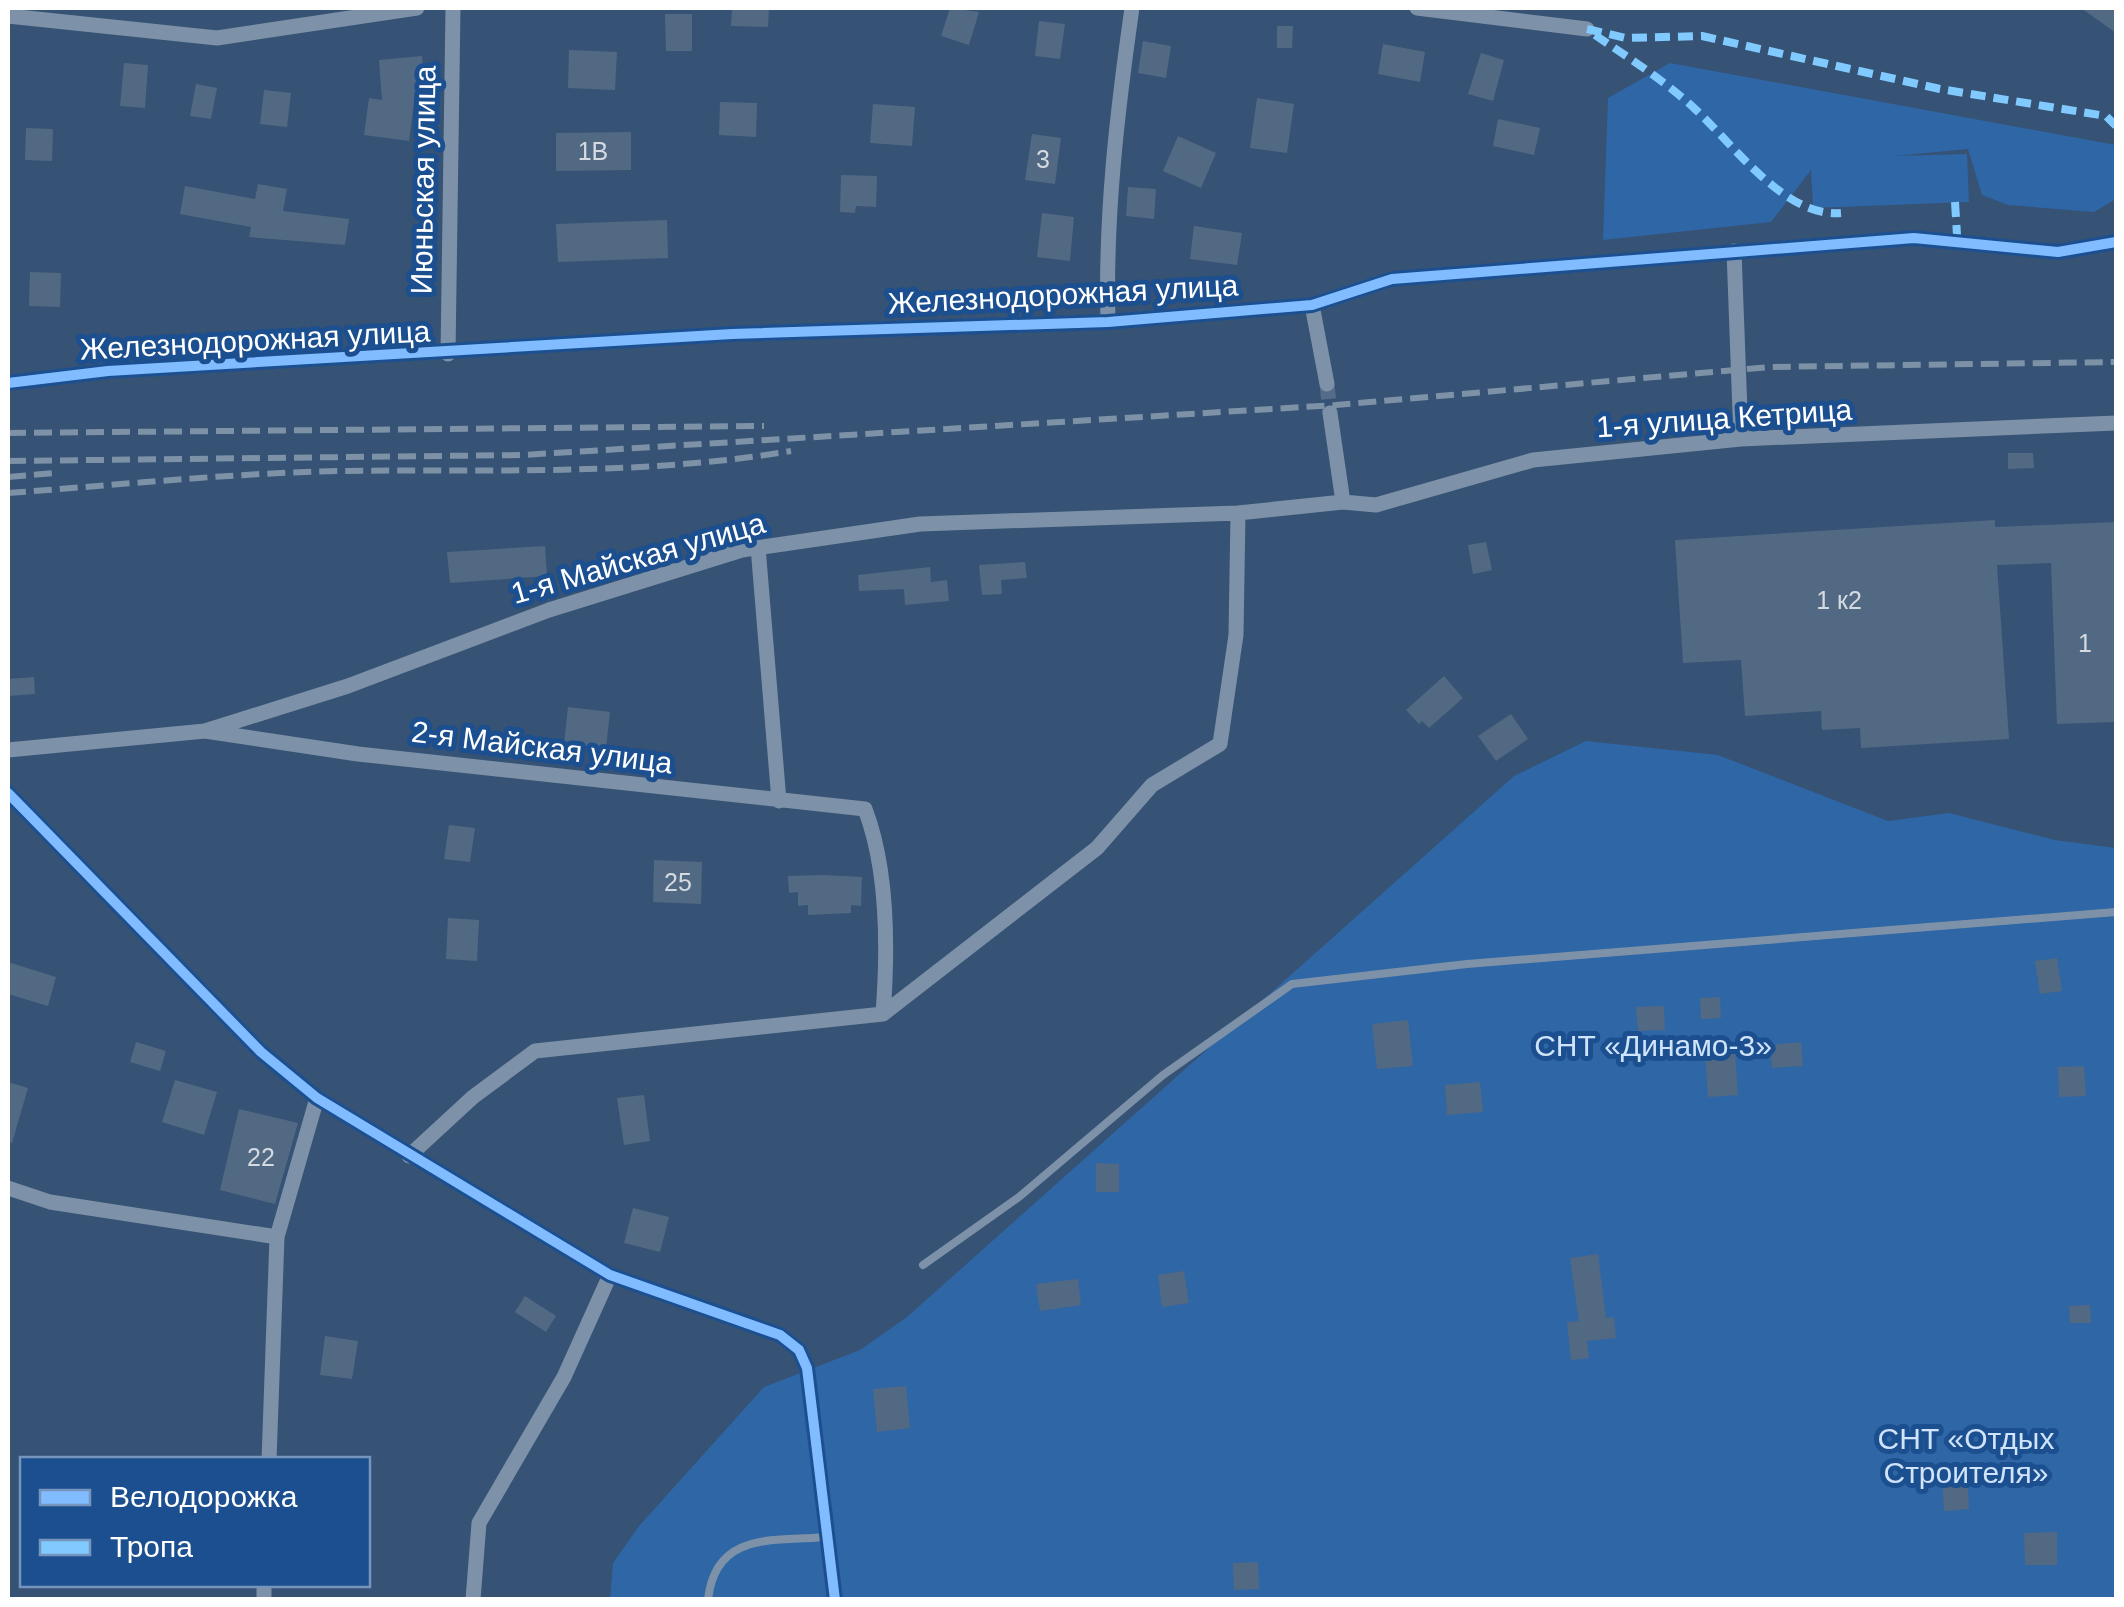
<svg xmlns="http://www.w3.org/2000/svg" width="2124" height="1607" font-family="Helvetica,sans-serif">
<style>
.green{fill:#2f66a5}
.building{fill:#526984}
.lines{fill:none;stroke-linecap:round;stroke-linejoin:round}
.minor-tunnel{stroke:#546c89;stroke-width:15;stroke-dasharray:15 8;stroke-linecap:butt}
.service{stroke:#7d92a8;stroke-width:8}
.minor{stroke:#7d92a8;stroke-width:15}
.rail{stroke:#7e92a7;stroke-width:6;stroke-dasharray:18 8;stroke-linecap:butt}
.quiet{stroke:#80caff;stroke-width:8;stroke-dasharray:15 8;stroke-linecap:butt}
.cycleway-casing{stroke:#1b4f8f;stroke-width:16}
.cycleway{stroke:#80bcff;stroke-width:10}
.labels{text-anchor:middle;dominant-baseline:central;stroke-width:10;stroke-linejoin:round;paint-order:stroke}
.number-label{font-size:25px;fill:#d4dae0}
.street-label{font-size:30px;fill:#fff;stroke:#1b4f8f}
.park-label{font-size:30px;fill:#cfe3fa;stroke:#1b4f8f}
</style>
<rect width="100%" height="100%" fill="#365274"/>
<path class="green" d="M1670,63L2116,145V199L2094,212L2008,205L1982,195L1968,149L1894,156L1967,154L1969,202L1813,208L1811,170L1771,222L1603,240L1608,98Z
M1586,741L1718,755L1888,821L1949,813L2055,840L2116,848V1599L610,1600L613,1563L639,1526L764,1387L860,1350L907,1317L1514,776Z"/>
<path class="building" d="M732,8H769L768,27L731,26Z
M950,8L979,12L969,45L941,36Z
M2081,8H2116V33Z
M665,14H692V51H666Z
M1039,21L1065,24L1060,59L1035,56Z
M1277,26H1293L1292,48H1277Z
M1143,41L1171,46L1166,78L1138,73Z
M1383,44L1425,52L1420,82L1378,74Z
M569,50L617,52L615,90L568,88Z
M1481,53L1504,60L1493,101L1468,94Z
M422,56L425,86L416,87L409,141L364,135L369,98L382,100L379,60Z
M124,63L148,65L145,108L120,106Z
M196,84L217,88L211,119L190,116Z
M264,90L291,93L287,127L260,124Z
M1257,98L1294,104L1287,153L1250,148Z
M720,102L757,103L756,137L719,135Z
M873,104L915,107L912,146L870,143Z
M1498,119L1540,128L1534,155L1493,146Z
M26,128L53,129L52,161L25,160Z
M631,132V170L556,171V133Z
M1032,134L1061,138L1055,184L1025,180Z
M1178,136L1216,153L1201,188L1163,171Z
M841,175L877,176L876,207L856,206L855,213L840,212Z
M258,184L287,189L283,211L349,219L345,245L249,237L251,227L180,214L185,186L255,199Z
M1128,187L1156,189L1154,219L1126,216Z
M1042,213L1074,217L1070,261L1037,257Z
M667,220L668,258L558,262L556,224Z
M1194,226L1242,233L1237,265L1190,259Z
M30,272L61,273L60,307L29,306Z
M2008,453H2033L2034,468L2008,469Z
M1995,520V527L2116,522V722L2057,724L2051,563L1997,565L2009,739L1861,748L1860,728L1822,730L1821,711L1745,716L1741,660L1683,663L1675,540Z
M1486,542L1492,570L1473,574L1468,545Z
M545,546L547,576L450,583L447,552Z
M1025,562L1027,578L1001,580L1002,594L982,595L979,565Z
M930,567L931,582L947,580L949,601L905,605L904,589L859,591L858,575Z
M1444,676L1463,698L1429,728L1422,721L1419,724L1406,710Z
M34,677L35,694L8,696V679Z
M568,707L610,712L606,748L564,744Z
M1511,714L1528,739L1496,761L1478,736Z
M449,825L475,828L470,862L444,859Z
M654,860L702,862L701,904L653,902Z
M823,875L862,877L861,906L851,905V913L808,915V905L798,906V892L789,893L788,876Z
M448,918L479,920L477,961L446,959Z
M2057,958L2062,991L2040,994L2035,961Z
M8,962L56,977L48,1006L8,994Z
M1720,997L1721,1018L1701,1019L1700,998Z
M1664,1006L1665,1030L1638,1031L1636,1007Z
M1408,1020L1413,1066L1377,1069L1372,1024Z
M136,1042L166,1051L160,1071L130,1062Z
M1801,1042L1803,1066L1772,1068L1770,1045Z
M1735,1050L1738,1095L1708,1097L1705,1052Z
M2084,1066L2086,1096L2059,1097L2058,1067Z
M175,1080L217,1092L204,1135L162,1122Z
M8,1082L28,1088L12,1143L8,1142Z
M1480,1082L1483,1112L1447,1115L1445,1085Z
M644,1095L650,1141L624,1145L617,1098Z
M239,1109L298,1123L275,1204L220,1190Z
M1096,1163L1119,1164V1192H1096Z
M633,1208L669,1217L660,1252L624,1243Z
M1598,1254L1606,1318L1614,1317L1616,1338L1587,1341L1589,1358L1571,1360L1567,1322L1579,1321L1570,1258Z
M1184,1271L1189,1303L1162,1307L1158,1275Z
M1078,1279L1081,1305L1040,1311L1036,1284Z
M525,1296L556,1316L546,1332L515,1312Z
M2090,1305L2091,1323H2070L2069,1306Z
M325,1336L358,1341L352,1379L320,1375Z
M906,1386L910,1428L877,1432L873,1389Z
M1967,1470L1969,1509L1944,1511L1942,1471Z
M2057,1532V1565H2025L2024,1533Z
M1258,1562L1259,1589L1234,1590L1233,1563Z"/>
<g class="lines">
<path class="minor-tunnel" d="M1327,384L1330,413"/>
<path class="service" d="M923,1265L1019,1197L1163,1075L1292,984L1467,964L2116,912
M708,1600C715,1531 775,1541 829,1537"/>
<path class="minor" d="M1417,8L1587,29
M8,16L217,38L417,8
M1734,251L1741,439
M1312,305L1327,384
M1108,322C1105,216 1117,113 1132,8
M448,354L453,8
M8,383L108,371L732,334L1108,322L1312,305L1392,279L1914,238L2058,252L2116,242
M1330,413L1343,502
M758,547L779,801
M205,731L348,686L549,610L742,550L920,524L1238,513L1343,502L1376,505L1533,460L1741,439L2116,423
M8,750L205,731L358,754L865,809C888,869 888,949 883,1014
M8,793L261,1052L317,1098L610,1275L780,1335L799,1350L807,1368L835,1600
M409,1156L473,1097L535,1051L883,1014L1097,848L1152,785L1220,744L1236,635L1238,513
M8,1188L50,1202L277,1237
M269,1460L277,1237L317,1098
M264,1600V1584
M473,1600L479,1523L564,1377L610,1275"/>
<path class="rail" d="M8,433L764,426
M8,461L523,455L1336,405L1770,367L2116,362
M8,477L55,473
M8,493C119,485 231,473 342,471C492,469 643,476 791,451"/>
<path class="quiet" d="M1587,29L1626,38L1702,36L1940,89L2106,116L2116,126
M1595,35C1629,58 1665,81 1695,109C1733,144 1785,218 1841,213
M1955,202L1957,235"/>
<defs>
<path id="cycleway" d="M8,383L108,371L732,334L1108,322L1312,305L1392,279L1914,238L2058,252L2116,242
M8,793L261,1052L317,1098L610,1275L780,1335L799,1350L807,1368L835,1600"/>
</defs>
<use href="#cycleway" class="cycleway-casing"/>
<use href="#cycleway" class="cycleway"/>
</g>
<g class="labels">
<g class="number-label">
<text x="593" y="151">1В</text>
<text x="1043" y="159">3</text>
<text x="1839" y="600">1 к2</text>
<text x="2085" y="643">1</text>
<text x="678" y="882">25</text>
<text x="261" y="1157">22</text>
</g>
<g class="street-label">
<text transform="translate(423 180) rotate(-89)">Июньская улица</text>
<text transform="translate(1063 294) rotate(-3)">Железнодорожная улица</text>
<text transform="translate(255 340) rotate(-3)">Железнодорожная улица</text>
<text transform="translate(1724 418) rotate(-4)">1-я улица Кетрица</text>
<text transform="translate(638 558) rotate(-16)">1-я Майская улица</text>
<text transform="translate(542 747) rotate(7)">2-я Майская улица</text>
</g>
<g class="park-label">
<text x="1653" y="1045">СНТ «Динамо-3»</text>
<text x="1966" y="1438">СНТ «Отдых<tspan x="1966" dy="34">Строителя»</tspan></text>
</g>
</g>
<rect width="2124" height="1607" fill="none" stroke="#ffffff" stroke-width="20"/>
<rect x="20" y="1457" width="350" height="130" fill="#1b4f8f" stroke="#7695bc" stroke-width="2.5"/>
<rect x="40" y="1490" width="50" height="15" fill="#80bcff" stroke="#7695bc" stroke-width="2.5"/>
<text x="110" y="1507" font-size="30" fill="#ffffff">Велодорожка</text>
<rect x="40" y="1540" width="50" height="15" fill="#80caff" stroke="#7695bc" stroke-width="2.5"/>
<text x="110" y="1557" font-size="30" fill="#ffffff">Тропа</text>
</svg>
